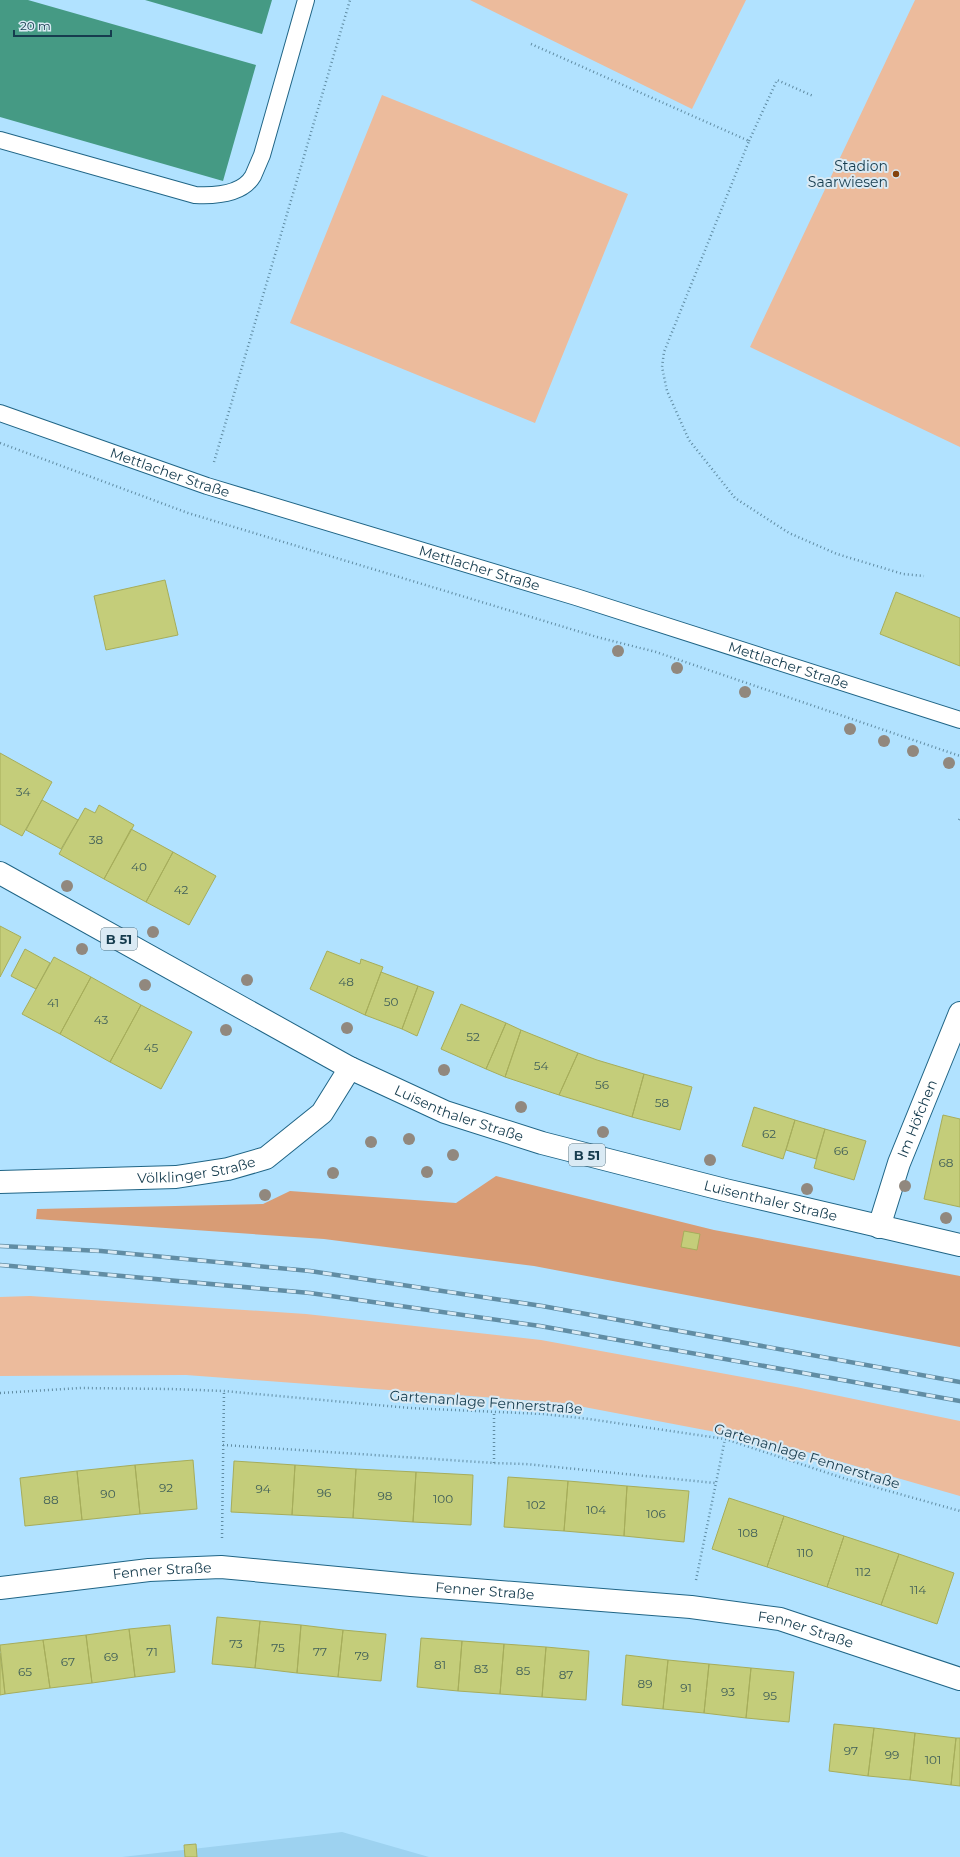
<svg xmlns="http://www.w3.org/2000/svg" width="960" height="1857" font-family="Montserrat,sans-serif">
<style>
.built{fill:#9dd2f0}
.green{fill:#ecbb9c}
.forest{fill:#d89c75}
.water{fill:#459a84}
.building{fill:#c4cd7a;stroke:#a6ad5b}
.lines{fill:none;stroke-linecap:round;stroke-linejoin:round}
.lane-casing{stroke:#206586;stroke-width:18}
.street-casing{stroke:#206586;stroke-width:24}
.primary-casing{stroke:#206586;stroke-width:24}
.path{stroke:#608ca3;stroke-width:2.5;stroke-dasharray:1 3;stroke-linecap:butt}
.lane{stroke:#fff;stroke-width:16}
.street{stroke:#fff;stroke-width:22}
.primary{stroke:#fff;stroke-width:22}
.rail-casing{stroke:#618da4;stroke-width:4.5}
.rail{stroke:#daeaf4;stroke-width:3;stroke-dasharray:9;stroke-linecap:butt}
.tree{fill:#91887e}
.poi-dot{fill:#84430d;stroke:#daeaf4;stroke-width:1.5}
.labels{text-anchor:middle;dominant-baseline:central;stroke-width:4;stroke-linejoin:round;paint-order:stroke}
.number-label{font-size:12px;fill:#426059}
.shield{fill:#daeaf4;stroke:#517080;stroke-width:1}
.shield-label{font-size:13px;font-weight:bold;fill:#163c4e}
.poi-label{font-size:14px;fill:#163c4e;stroke:#daeaf4;text-anchor:end}
.street-label{font-size:14px;fill:#163c4e;stroke:#daeaf4}
</style>
<rect width="100%" height="100%" fill="#b1e2ff"/>
<path class="built" d="M342,1832L429,1857H122Z"/>
<path class="green" d="M470,0H746L692,109Z
M915,0H960V447L750,347Z
M382,95L628,194L535,423L290,323Z
M30,1296L306,1314L541,1340L796,1387L960,1421V1496L779,1444L563,1403L186,1375L0,1376V1297Z"/>
<path class="forest" d="M496,1176L714,1230L960,1276V1347L534,1266L324,1239L36,1219L37,1209L263,1204L290,1191L456,1203Z"/>
<path class="water" d="M0,0H28L256,65L223,181L0,117Z
M145,0H272L262,34Z"/>
<path class="building" d="M165,580L178,635L106,650L94,596Z
M896,592L960,618V666L880,634Z
M0,753L52,782L22,836L0,824Z
M42,800L78,820L61,849L26,830Z
M99,805L134,825L104,879L59,854L85,808L95,813Z
M131,829L173,852L146,902L104,879Z
M173,852L216,876L189,925L146,902Z
M0,926L21,937L0,977Z
M25,949L50,963L36,989L11,976Z
M327,951L360,964L361,959L383,967L365,1015L310,989Z
M54,957L91,977L60,1034L22,1014Z
M381,972L418,986L402,1029L365,1015Z
M91,977L141,1005L110,1062L60,1034Z
M418,986L434,992L417,1036L402,1029Z
M461,1004L506,1023L486,1069L441,1049Z
M141,1005L192,1032L161,1089L110,1062Z
M506,1023L521,1030L505,1077L486,1069Z
M521,1030L578,1053L559,1095L505,1077Z
M578,1053L597,1060L644,1074L632,1117L559,1095Z
M644,1074L692,1087L680,1130L632,1117Z
M754,1107L795,1120L783,1159L742,1146Z
M943,1115L960,1119V1207L924,1199Z
M795,1120L825,1129L816,1159L786,1150Z
M825,1129L866,1141L854,1180L814,1168Z
M684,1231L700,1234L697,1250L681,1247Z
M193,1460L197,1509L140,1514L135,1465Z
M234,1461L295,1465L292,1515L231,1512Z
M135,1465L140,1514L82,1520L77,1471Z
M295,1465L356,1469L353,1518L292,1515Z
M356,1469L416,1472L413,1522L353,1518Z
M77,1471L82,1520L25,1526L20,1478Z
M416,1472L473,1475L471,1525L413,1522Z
M508,1477L568,1481L564,1531L504,1527Z
M568,1481L627,1486L624,1536L564,1531Z
M627,1486L689,1491L684,1542L624,1536Z
M729,1498L784,1516L767,1567L712,1549Z
M784,1516L844,1536L827,1587L767,1567Z
M844,1536L899,1554L881,1605L827,1587Z
M899,1554L954,1573L937,1624L881,1605Z
M217,1617L260,1621L255,1668L212,1664Z
M260,1621L301,1625L297,1673L255,1668Z
M170,1625L175,1672L135,1677L129,1629Z
M301,1625L343,1630L338,1677L297,1673Z
M129,1629L135,1677L92,1683L86,1635Z
M343,1630L386,1634L381,1681L338,1677Z
M86,1635L92,1683L50,1688L43,1640Z
M421,1638L462,1641L458,1691L417,1687Z
M43,1640L50,1688L5,1694L0,1645Z
M462,1641L504,1644L500,1694L458,1691Z
M504,1644L546,1647L542,1697L500,1694Z
M546,1647L589,1651L586,1700L542,1697Z
M0,1653L5,1694L0,1695Z
M626,1655L668,1660L663,1709L622,1705Z
M668,1660L709,1664L704,1713L663,1709Z
M709,1664L751,1668L746,1718L704,1713Z
M751,1668L794,1672L789,1722L746,1718Z
M834,1724L874,1728L868,1776L829,1771Z
M874,1728L915,1733L910,1780L868,1776Z
M915,1733L956,1738L951,1785L910,1780Z
M956,1738H960V1786L951,1785Z
M196,1844L197,1857H185L184,1845Z"/>
<g class="lines">
<defs>
<g id="lane">
<path d="M0,140L195,195C214,196 242,195 253,176C256,169 259,162 262,155L306,0"/>
<path id="s1" d="M0,413L207,486L576,597L960,720"/>
</g>
<g id="street">
<path id="s2" d="M0,1182L176,1177L228,1169L266,1158L322,1113L350,1068"/>
<path id="s3" d="M879,1227L899,1163L960,1013"/>
<path id="s4" d="M0,1588L149,1570L221,1567L411,1585L691,1607L780,1619L960,1679"/>
</g>
<g id="primary">
<path id="s5" d="M0,873L350,1068L445,1112L542,1143L725,1190L960,1245"/>
</g>
</defs>
<use href="#lane" class="lane-casing"/>
<use href="#street" class="street-casing"/>
<use href="#primary" class="primary-casing"/>
<path class="path" d="M531,44L749,141L664,352L662,367L667,391L689,440L735,498L789,533L837,554L903,574L924,576
M749,141L777,80L813,96
M0,443L188,513L597,637L656,652L960,756
M214,462L350,0
M959,820L960,818
M0,1393L81,1388L172,1389L224,1391L410,1408L543,1414L589,1419L725,1439L846,1479L960,1511
M223,1445L494,1463L526,1464L715,1483
M494,1463V1413
M222,1538L224,1391
M696,1580L725,1439"/>
<use href="#lane" class="lane"/>
<use href="#street" class="street"/>
<use href="#primary" class="primary"/>
<defs>
<path id="rail" d="M0,1246L101,1251L310,1271L542,1306L960,1382
M0,1265L310,1293L540,1326L960,1401"/>
</defs>
<use href="#rail" class="rail-casing"/>
<use href="#rail" class="rail"/>
</g>
<g class="tree">
<circle cx="618" cy="651" r="6"/>
<circle cx="677" cy="668" r="6"/>
<circle cx="745" cy="692" r="6"/>
<circle cx="850" cy="729" r="6"/>
<circle cx="884" cy="741" r="6"/>
<circle cx="913" cy="751" r="6"/>
<circle cx="949" cy="763" r="6"/>
<circle cx="67" cy="886" r="6"/>
<circle cx="153" cy="932" r="6"/>
<circle cx="82" cy="949" r="6"/>
<circle cx="247" cy="980" r="6"/>
<circle cx="145" cy="985" r="6"/>
<circle cx="347" cy="1028" r="6"/>
<circle cx="226" cy="1030" r="6"/>
<circle cx="444" cy="1070" r="6"/>
<circle cx="521" cy="1107" r="6"/>
<circle cx="603" cy="1132" r="6"/>
<circle cx="409" cy="1139" r="6"/>
<circle cx="371" cy="1142" r="6"/>
<circle cx="453" cy="1155" r="6"/>
<circle cx="710" cy="1160" r="6"/>
<circle cx="427" cy="1172" r="6"/>
<circle cx="333" cy="1173" r="6"/>
<circle cx="905" cy="1186" r="6"/>
<circle cx="807" cy="1189" r="6"/>
<circle cx="265" cy="1195" r="6"/>
<circle cx="946" cy="1218" r="6"/>
</g>
<circle class="poi-dot" cx="896" cy="174" r="4"/>
<g class="labels">
<g class="number-label">
<text x="23" y="791">34</text>
<text x="96" y="839">38</text>
<text x="139" y="866">40</text>
<text x="181" y="889">42</text>
<text x="346" y="981">48</text>
<text x="391" y="1001">50</text>
<text x="53" y="1002">41</text>
<text x="101" y="1019">43</text>
<text x="473" y="1036">52</text>
<text x="151" y="1047">45</text>
<text x="541" y="1065">54</text>
<text x="602" y="1084">56</text>
<text x="662" y="1102">58</text>
<text x="769" y="1133">62</text>
<text x="841" y="1150">66</text>
<text x="946" y="1162">68</text>
<text x="166" y="1487">92</text>
<text x="263" y="1488">94</text>
<text x="324" y="1492">96</text>
<text x="108" y="1493">90</text>
<text x="385" y="1495">98</text>
<text x="443" y="1498">100</text>
<text x="51" y="1499">88</text>
<text x="536" y="1504">102</text>
<text x="596" y="1509">104</text>
<text x="656" y="1513">106</text>
<text x="748" y="1532">108</text>
<text x="805" y="1552">110</text>
<text x="863" y="1571">112</text>
<text x="918" y="1589">114</text>
<text x="236" y="1643">73</text>
<text x="278" y="1647">75</text>
<text x="152" y="1651">71</text>
<text x="320" y="1651">77</text>
<text x="362" y="1655">79</text>
<text x="111" y="1656">69</text>
<text x="68" y="1661">67</text>
<text x="440" y="1664">81</text>
<text x="481" y="1668">83</text>
<text x="523" y="1670">85</text>
<text x="25" y="1671">65</text>
<text x="566" y="1674">87</text>
<text x="645" y="1683">89</text>
<text x="686" y="1687">91</text>
<text x="728" y="1691">93</text>
<text x="770" y="1695">95</text>
<text x="851" y="1750">97</text>
<text x="892" y="1754">99</text>
<text x="933" y="1759">101</text>
</g>
<g class="shield">
<rect x="101" y="928" width="36" height="22" rx="3"/>
<rect x="569" y="1144" width="36" height="22" rx="3"/>
</g>
<g class="shield-label">
<text x="119" y="939">B 51</text>
<text x="587" y="1155">B 51</text>
</g>
<g class="poi-label">
<text x="888" y="166">Stadion<tspan x="888" dy="16">Saarwiesen</tspan></text>
</g>
<g class="street-label">
<text stroke="none"><textPath href="#s1" startOffset="180">Mettlacher Straße</textPath></text>
<text stroke="none"><textPath href="#s1" startOffset="504">Mettlacher Straße</textPath></text>
<text stroke="none"><textPath href="#s1" startOffset="828">Mettlacher Straße</textPath></text>
<text stroke="none"><textPath href="#s5" startOffset="519">Luisenthaler Straße</textPath></text>
<text stroke="none"><textPath href="#s3" startOffset="115">Im Höfchen</textPath></text>
<text stroke="none"><textPath href="#s2" startOffset="197">Völklinger Straße</textPath></text>
<text stroke="none"><textPath href="#s5" startOffset="843">Luisenthaler Straße</textPath></text>
<text transform="translate(486 1402) rotate(4)">Gartenanlage Fennerstraße</text>
<text transform="translate(807 1456) rotate(17)">Gartenanlage Fennerstraße</text>
<text stroke="none"><textPath href="#s4" startOffset="163">Fenner Straße</textPath></text>
<text stroke="none"><textPath href="#s4" startOffset="487">Fenner Straße</textPath></text>
<text stroke="none"><textPath href="#s4" startOffset="811">Fenner Straße</textPath></text>
</g>
</g>
<path d="M14 30v6h97v-6" fill="none" stroke="#163c4e" stroke-width="2"/>
<text x="20" y="30" font-size="12" fill="#163c4e" stroke="#daeaf4" stroke-width="3" paint-order="stroke">20 m</text>
</svg>
